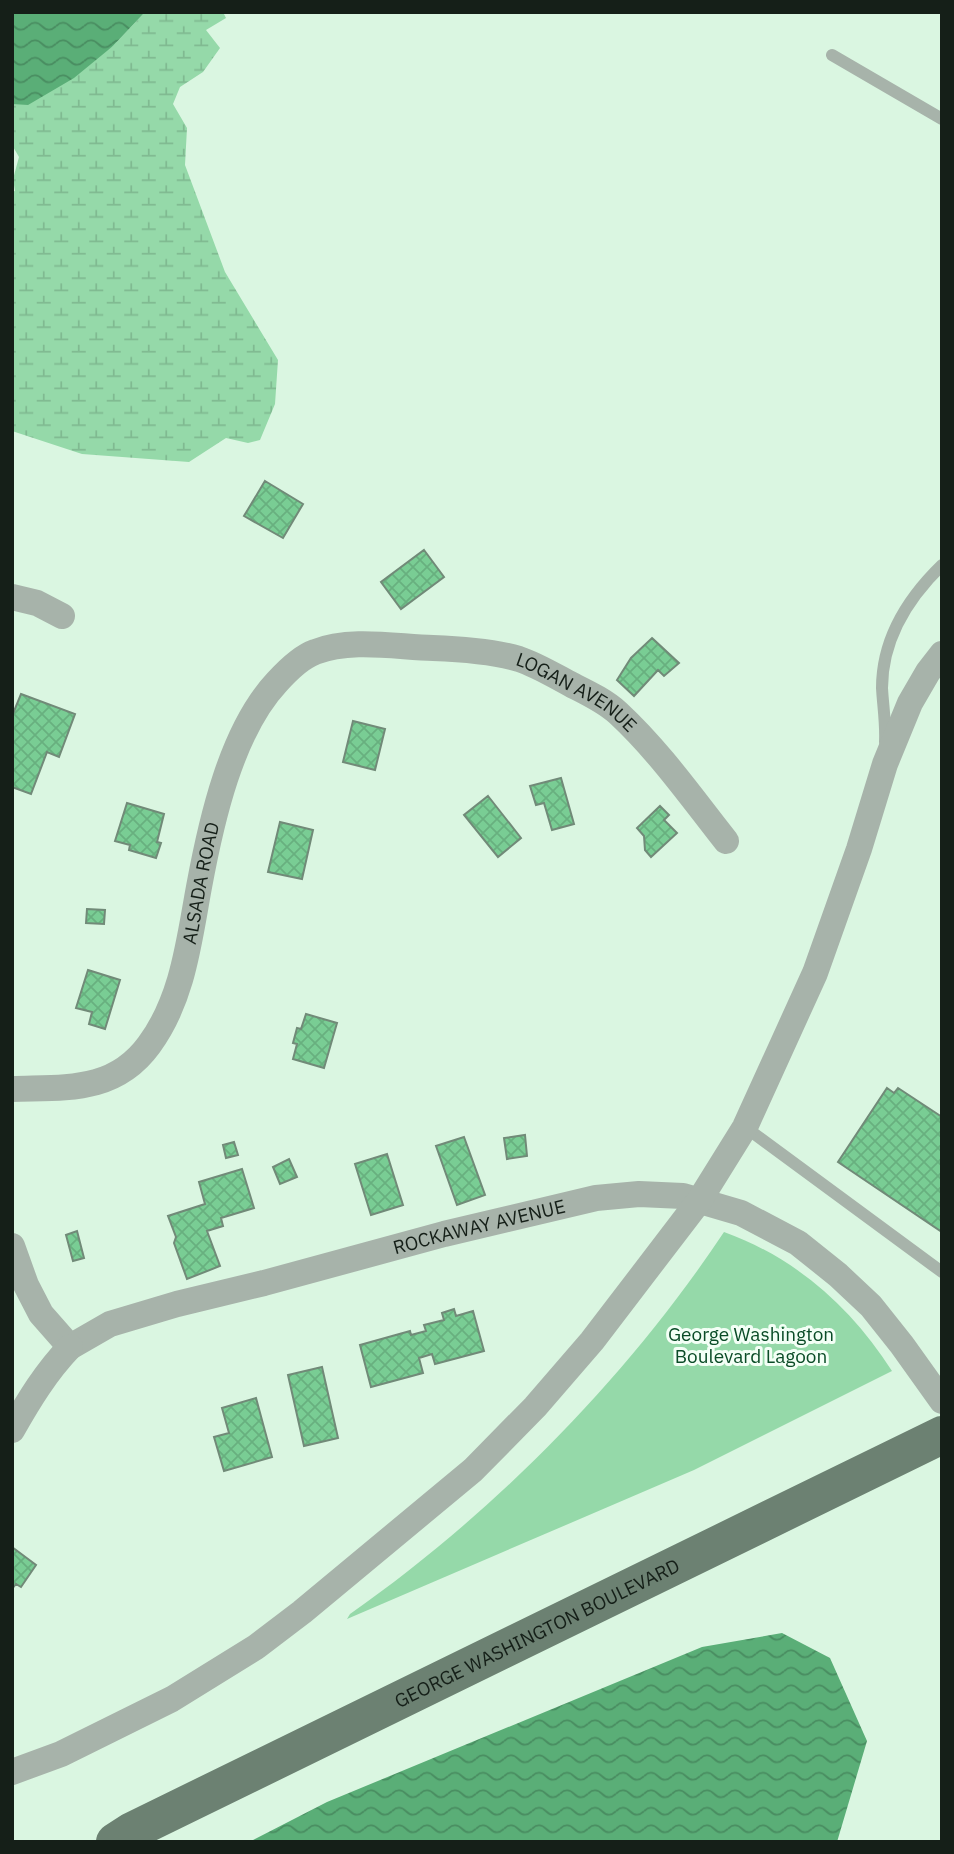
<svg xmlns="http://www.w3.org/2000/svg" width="954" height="1854" font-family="'IBM Plex Sans',sans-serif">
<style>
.green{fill:#95d9a9}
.wetland{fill:url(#wetland-marsh)}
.water{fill:url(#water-waves)}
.building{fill:url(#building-cross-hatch);stroke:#718a78;stroke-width:2}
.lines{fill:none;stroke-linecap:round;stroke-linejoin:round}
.lane{stroke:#a7b3aa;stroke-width:12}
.street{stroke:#a7b3aa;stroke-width:26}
.primary{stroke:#6c8172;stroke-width:38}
.labels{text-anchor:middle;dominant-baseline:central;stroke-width:6;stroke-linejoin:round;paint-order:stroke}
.street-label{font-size:19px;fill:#151f18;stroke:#f3fff6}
.park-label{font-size:19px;fill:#0a4c27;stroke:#f3fff6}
</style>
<defs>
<pattern id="wetland-marsh" width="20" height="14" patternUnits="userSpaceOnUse" patternTransform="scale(1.75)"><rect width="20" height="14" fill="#95d9a9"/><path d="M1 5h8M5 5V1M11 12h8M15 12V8" fill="none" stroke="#80ba91"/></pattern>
<pattern id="water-waves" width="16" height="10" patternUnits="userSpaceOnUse" patternTransform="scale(1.75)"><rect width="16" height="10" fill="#5aae77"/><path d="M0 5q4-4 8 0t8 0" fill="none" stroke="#498d61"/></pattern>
<pattern id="building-cross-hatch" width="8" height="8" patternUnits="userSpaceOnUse" patternTransform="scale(1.75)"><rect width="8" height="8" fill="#79cd94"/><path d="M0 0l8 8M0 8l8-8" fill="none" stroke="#68b07f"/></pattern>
</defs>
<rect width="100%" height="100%" fill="#daf6e1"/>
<path class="green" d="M724,1232C796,1258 851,1307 892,1371L694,1470L347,1619L350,1614C494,1513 627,1378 724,1232Z"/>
<path class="wetland" d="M145,12H223L226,18L206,30L220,48L203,72L180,87L173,104L187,128L185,165L225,272L278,360L275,404L260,440L248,443L226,438L189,462L82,454L12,431V192L15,191L13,179L19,157L12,145V104H28L113,46Z"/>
<path class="water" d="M12,12H145L113,46L74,78L28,105L12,104Z
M782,1633L830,1658L867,1741L837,1842H249L327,1802L702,1647Z"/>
<path class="building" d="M265,481L303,504L283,538L244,516Z
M424,550L444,577L401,609L381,582Z
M652,638L679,663L664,676L658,670L634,696L617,680L631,658Z
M21,694L75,714L59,757L47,752L31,794L12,787V716Z
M353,721L385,729L375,770L343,762Z
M561,778L574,824L552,830L544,803L536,805L530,786Z
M488,796L521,838L498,857L464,815Z
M127,803L164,814L157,842L161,843L156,858L129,850L130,845L115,841Z
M660,806L669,815L664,820L677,833L651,857L645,850L644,836L637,828Z
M280,822L313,830L302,879L268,872Z
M87,909L105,910L104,924L86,923Z
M88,970L120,980L105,1029L89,1024L92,1012L76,1008Z
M306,1014L337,1023L324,1068L293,1059L297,1044L293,1043L297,1028L301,1029Z
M887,1088L894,1093L898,1088L942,1117V1232L838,1162Z
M525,1135L527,1156L507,1159L504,1138Z
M464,1137L485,1195L457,1205L436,1146Z
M234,1142L238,1155L226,1158L223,1145Z
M387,1154L403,1205L371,1215L355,1164Z
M289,1159L297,1177L280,1184L273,1167Z
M242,1169L254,1208L221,1218L223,1226L207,1231L220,1266L187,1279L174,1243L176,1237L168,1216L205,1204L199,1182Z
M77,1231L84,1258L73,1261L66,1235Z
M454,1309L456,1316L473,1311L484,1351L435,1364L432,1354L419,1358L423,1373L371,1387L360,1345L410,1331L411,1335L426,1331L424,1325L444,1320L442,1313Z
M322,1367L338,1438L304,1446L288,1375Z
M256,1398L272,1457L224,1471L214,1437L229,1433L222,1408Z
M12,1547L36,1565L21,1587L16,1584L12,1589Z"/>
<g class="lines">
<path class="lane" d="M832,55L942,119
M885,742C886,724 883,706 882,688C882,639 908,598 942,565
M745,1127L942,1272"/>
<g class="street">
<path d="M12,597L37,603L62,616"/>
<path id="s1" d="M12,1089C65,1087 114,1093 149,1045C183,999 189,941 199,887C211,822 231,731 277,682C287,671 301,657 315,652C351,638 396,647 433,648C461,649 492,651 519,659C537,665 555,676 572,685C588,693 605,701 618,713C659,751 692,798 726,841"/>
<path id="s2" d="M12,1246L26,1285L41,1314L70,1347L110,1324L177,1304L264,1283L444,1234L596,1198L639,1194L683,1196L741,1213L798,1243L838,1275L871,1306L902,1345L942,1401"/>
<path d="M12,1430C29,1400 46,1372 70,1347"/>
<path d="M12,1772L61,1754L172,1699L256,1647L302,1612L473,1470L535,1407L592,1341L699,1201L745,1127L815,973L859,849L885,764L910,703L928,672L942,654"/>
</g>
<path class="primary" id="s3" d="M115,1842L132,1831L942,1435"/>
</g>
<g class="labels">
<g class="street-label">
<text stroke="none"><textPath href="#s1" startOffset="861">LOGAN AVENUE</textPath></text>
<text stroke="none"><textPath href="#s1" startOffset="322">ALSADA ROAD</textPath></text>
<text stroke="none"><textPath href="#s2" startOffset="546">ROCKAWAY AVENUE</textPath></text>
<text stroke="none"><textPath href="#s3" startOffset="471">GEORGE WASHINGTON BOULEVARD</textPath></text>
</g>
<g class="park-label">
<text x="751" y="1334">George Washington<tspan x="751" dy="22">Boulevard Lagoon</tspan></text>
</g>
</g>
<rect width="954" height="1854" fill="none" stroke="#151f18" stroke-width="28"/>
</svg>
